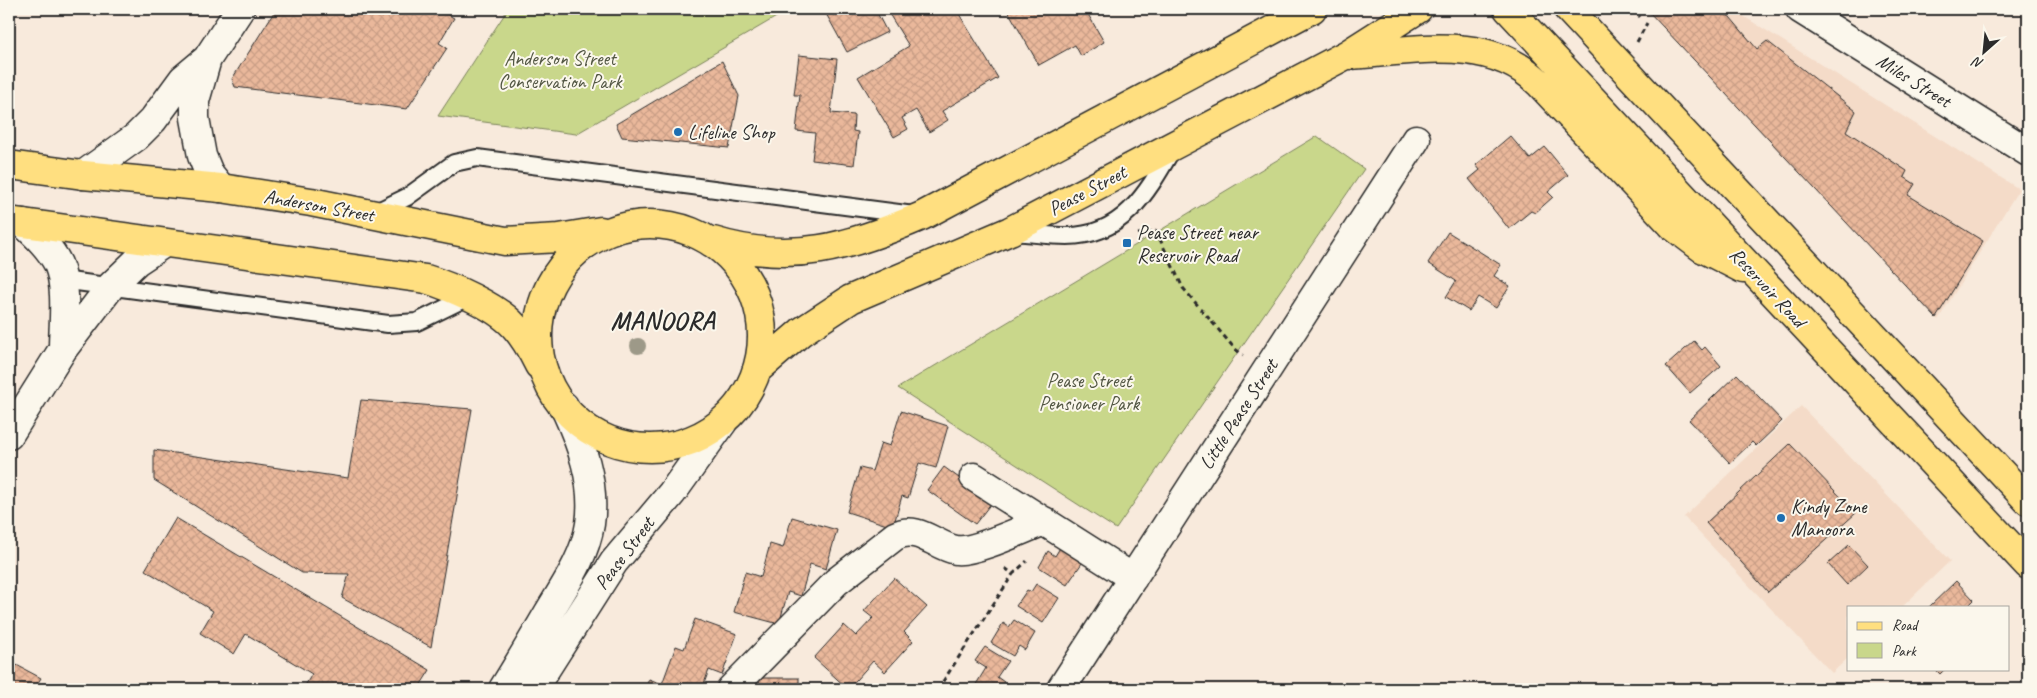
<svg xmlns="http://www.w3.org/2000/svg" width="2037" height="698" font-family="Caveat,sans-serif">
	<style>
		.built { fill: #f4dbc8 }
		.green { fill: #c9d78b; stroke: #7a815b }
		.building { fill: url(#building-cross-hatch); stroke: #2b2b2b }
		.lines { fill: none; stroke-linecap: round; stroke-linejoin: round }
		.service-casing { stroke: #2b2b2b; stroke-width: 20 }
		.minor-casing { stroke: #2b2b2b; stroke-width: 31 }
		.tertiary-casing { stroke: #2b2b2b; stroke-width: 31 }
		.primary-casing { stroke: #2b2b2b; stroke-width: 31 }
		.path { stroke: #2b2b2b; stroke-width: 3; stroke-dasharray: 5 4; stroke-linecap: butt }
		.service { stroke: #fbf7ec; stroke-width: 16 }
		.minor { stroke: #fbf7ec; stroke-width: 28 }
		.tertiary { stroke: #fbf7ec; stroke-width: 28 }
		.primary { stroke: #ffdf80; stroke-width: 28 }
		.tree { fill: #9d9988 }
		.poi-dot { fill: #1f6fb2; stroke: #fbf7ec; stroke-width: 2 }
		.labels { text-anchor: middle; stroke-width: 4; stroke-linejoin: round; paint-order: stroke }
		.park-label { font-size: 20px; fill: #525643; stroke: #fbf7ec }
		.street-label { font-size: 20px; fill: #2b2b2b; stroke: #fbf7ec }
		.poi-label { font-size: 20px; fill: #2b2b2b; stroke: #fbf7ec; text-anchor: start }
		.district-label { font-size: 25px; font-weight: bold; letter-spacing: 1px; fill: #2b2b2b; stroke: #fbf7ec }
	</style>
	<defs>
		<pattern id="building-cross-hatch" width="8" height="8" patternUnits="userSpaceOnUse" patternTransform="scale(1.25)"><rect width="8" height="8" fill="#eab89b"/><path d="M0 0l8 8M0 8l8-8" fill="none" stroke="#c99e86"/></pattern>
	</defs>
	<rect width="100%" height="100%" fill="#f8eadc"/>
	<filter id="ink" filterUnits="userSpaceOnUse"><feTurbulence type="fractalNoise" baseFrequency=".02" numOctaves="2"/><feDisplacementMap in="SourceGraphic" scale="10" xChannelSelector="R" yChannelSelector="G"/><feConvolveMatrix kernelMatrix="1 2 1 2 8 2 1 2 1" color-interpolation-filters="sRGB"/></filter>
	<g filter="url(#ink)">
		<!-- built -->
		<path class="built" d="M1646,9h86l287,180 -81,131z
			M1801,406l149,155 -48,46h-54v51l-16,15 -148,-156z"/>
		<!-- green -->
		<path class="green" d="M508,9h282l-214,125 -138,-18z
			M1317,136l47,33 -248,360 -218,-141z"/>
		<!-- building -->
		<path class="building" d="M276,9h162l16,9 -15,25 8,5 -40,61 -172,-22 -3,-8z
			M827,9h48l12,23 -40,20 -23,-42z
			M886,9h70l42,69 -56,33 6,9 -19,12 -13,-22 -14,8 6,11 -14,8 -36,-60 51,-31z
			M1007,9h78l19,33 -23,14 -6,-11 -36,20z
			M1653,9h63l14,8 27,32 10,-8 89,70 -10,20 61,40 -3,6 11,7 -7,11 75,46 -47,77 -287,-306z
			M799,55l38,4 -6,54 23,2 -1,16 5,1 -4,33 -42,-5 3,-27 -19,-2 4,-36h-6z
			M722,61l17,35 -10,52 -107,-11 -6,-13z
			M1510,136l20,23 15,-12 23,28 -20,17 5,5 -18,16 -4,-2 -22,18 -40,-50 11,-9 -4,-5z
			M1448,232l53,33 -7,11 16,10 -14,22 -18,-11 -9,14 -23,-14 10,-16 -28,-18z
			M2028,318v16l-6,-4z
			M1694,341l8,9 3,-3 16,19 -31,27 -24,-27z
			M1737,374l45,47 -26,25 -4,-4 -22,21 -41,-43z
			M361,400l111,9 -41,238 -89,-49 7,-24 -47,-1 -148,-93v-30l194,28z
			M901,411l47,15 -12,42 -17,-5 -11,35 -6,-2 -9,31 -46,-15 13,-44 12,3 9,-28 9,3z
			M1790,444l66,69 -88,79 -62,-69z
			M944,467l48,35 -17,22 -48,-34z
			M792,517l45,13 -11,39 -16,-5 -9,32 -13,-4 -9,32 -45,-12 11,-40 16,5 9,-33 13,4z
			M176,518l254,152 -12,19h-115l9,-15 -66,-40 -12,20 -34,-21 13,-22 -68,-41z
			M1849,545l19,20 -21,20 -19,-21z
			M1061,546l23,14 -17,25 -28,-18 9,-16 7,5z
			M894,578l33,29 -23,25 9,9 -28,31 -12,-11 -25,28 -34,-31 30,-33 12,11 17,-18 -9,-7z
			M1956,581l18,19 -7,7h-38z
			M1036,584l23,14 -16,25 -27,-17 11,-16 4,2z
			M695,619l42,15 -15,41 -13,-5 -7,19h-57l4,-10 13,5 14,-38 8,3z
			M1014,620l21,13 -10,17 -6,-4 -6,10 -22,-13 12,-20 6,4z
			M985,647l23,14 -11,16 7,5 -5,7h-19l-5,-3 11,-18 -11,-7z
			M9,661l32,17 -7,11h-25z
			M1935,669h10l-5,5z
			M757,678h42v11h-42z"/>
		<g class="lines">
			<defs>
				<path id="service" d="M374,213l33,-16 47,-34 23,-5 437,57
					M1013,232c18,1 36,4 54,4 57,0 81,-45 106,-88
					M62,280l326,44 29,-2 51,-25"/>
				<path id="minor" d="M1800,9l228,143
					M207,59l-12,42v17l7,38 7,17 12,15
					M83,175l53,-38 17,-17 30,-41 24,-20 33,-50
					M23,223c13,12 27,25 35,41 10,23 5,61 5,85
					M9,435l54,-86 48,-63 26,-25 27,-18
					M974,477l159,101
					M731,689l105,-107 59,-46c23,-12 40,10 61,14 17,3 70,-22 88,-29
					M1061,689l355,-550"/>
				<path id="tertiary" d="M503,689c15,-24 29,-48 43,-72 17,-29 39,-59 44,-93 6,-42 -9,-81 -26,-118
					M533,689l81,-127 58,-69 51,-71"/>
				<path id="primary" d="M1508,9l520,556
					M1568,9l460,492
					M1350,55c63,-4 139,-22 189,28l134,143 29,22 41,21
					M9,165l74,10 138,13 90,14 194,39 54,-3 42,-7
					M9,221l417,58c26,8 70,27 88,47 11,12 18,25 25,39
					M538 336a112 112 0 1 1 224 0a112 112 0 1 1-224 0Z
					M713,241c78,24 137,6 209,-25l390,-207
					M758,369l43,-37 50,-33 159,-68 336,-176 72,-46"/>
			</defs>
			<!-- service casing -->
			<use href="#service" class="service-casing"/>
			<!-- minor casing -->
			<use href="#minor" class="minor-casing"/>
			<!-- tertiary casing -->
			<use href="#tertiary" class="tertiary-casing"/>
			<!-- primary casing -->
			<use href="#primary" class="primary-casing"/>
			<!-- path -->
			<path class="path" d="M1633,9l7,8
				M1637,42l10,-19
				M1138,234l18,-3 27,57 52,61 8,6
				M1005,568l8,6 14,-13
				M938,689l75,-115"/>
			<!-- service -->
			<use href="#service" class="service"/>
			<!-- minor -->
			<use href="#minor" class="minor"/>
			<!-- tertiary -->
			<use href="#tertiary" class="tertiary"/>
			<!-- primary -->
			<use href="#primary" class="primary"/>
		</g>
		<!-- trees -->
		<circle class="tree" cx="638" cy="346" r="8"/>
	</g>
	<!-- markers -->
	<g class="poi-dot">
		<circle cx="678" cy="132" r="5"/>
		<rect x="1122" y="238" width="10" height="10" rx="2.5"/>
		<circle cx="1781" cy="518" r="5"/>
	</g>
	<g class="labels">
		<!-- park labels -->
		<g class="park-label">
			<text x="560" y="65">Anderson Street<tspan x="560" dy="23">Conservation Park</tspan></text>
			<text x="1089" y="387">Pease Street<tspan x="1089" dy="23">Pensioner Park</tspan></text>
		</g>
		<!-- street labels -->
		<g class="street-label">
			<text transform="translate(1914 80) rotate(32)" y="7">Miles Street</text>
			<text transform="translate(1087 190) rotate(-28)" y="7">Pease Street</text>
			<text transform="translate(319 205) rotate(10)" y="7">Anderson Street</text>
			<text transform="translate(1768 287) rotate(47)" y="7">Reservoir Road</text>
			<text transform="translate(1238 414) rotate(-57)" y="7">Little Pease Street</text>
			<text transform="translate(624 553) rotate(-53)" y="7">Pease Street</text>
		</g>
		<!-- poi labels -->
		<g class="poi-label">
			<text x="688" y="139">Lifeline Shop</text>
			<text x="1137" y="239">Pease Street near<tspan x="1137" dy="23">Reservoir Road</tspan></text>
			<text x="1791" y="513">Kindy Zone<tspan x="1791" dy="23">Manoora</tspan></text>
		</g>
		<!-- district labels -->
		<g class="district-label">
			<text x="663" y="329">MANOORA</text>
		</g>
	</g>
	<!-- margin -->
	<rect width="2037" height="698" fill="none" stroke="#fbf7ec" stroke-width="30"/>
	<rect x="15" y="15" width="2007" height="668" fill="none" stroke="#2b2b2b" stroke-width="2" filter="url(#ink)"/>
	<!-- legend -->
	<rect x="1847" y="606" width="162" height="65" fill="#fbf7ec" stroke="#a8a59f"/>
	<rect x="1857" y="622" width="25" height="8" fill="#ffdf80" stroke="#a8a59f"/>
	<text x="1892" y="630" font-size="15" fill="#2b2b2b">Road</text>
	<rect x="1857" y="643" width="25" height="15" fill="#c9d78b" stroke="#a8a59f"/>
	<text x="1892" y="656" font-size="15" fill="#2b2b2b">Park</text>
	<!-- north arrow -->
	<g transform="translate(1984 52) rotate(207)" stroke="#fbf7ec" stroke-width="4" paint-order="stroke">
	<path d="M0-4L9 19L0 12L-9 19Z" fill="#2b2b2b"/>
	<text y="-8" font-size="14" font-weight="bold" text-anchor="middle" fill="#2b2b2b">N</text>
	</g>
</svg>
